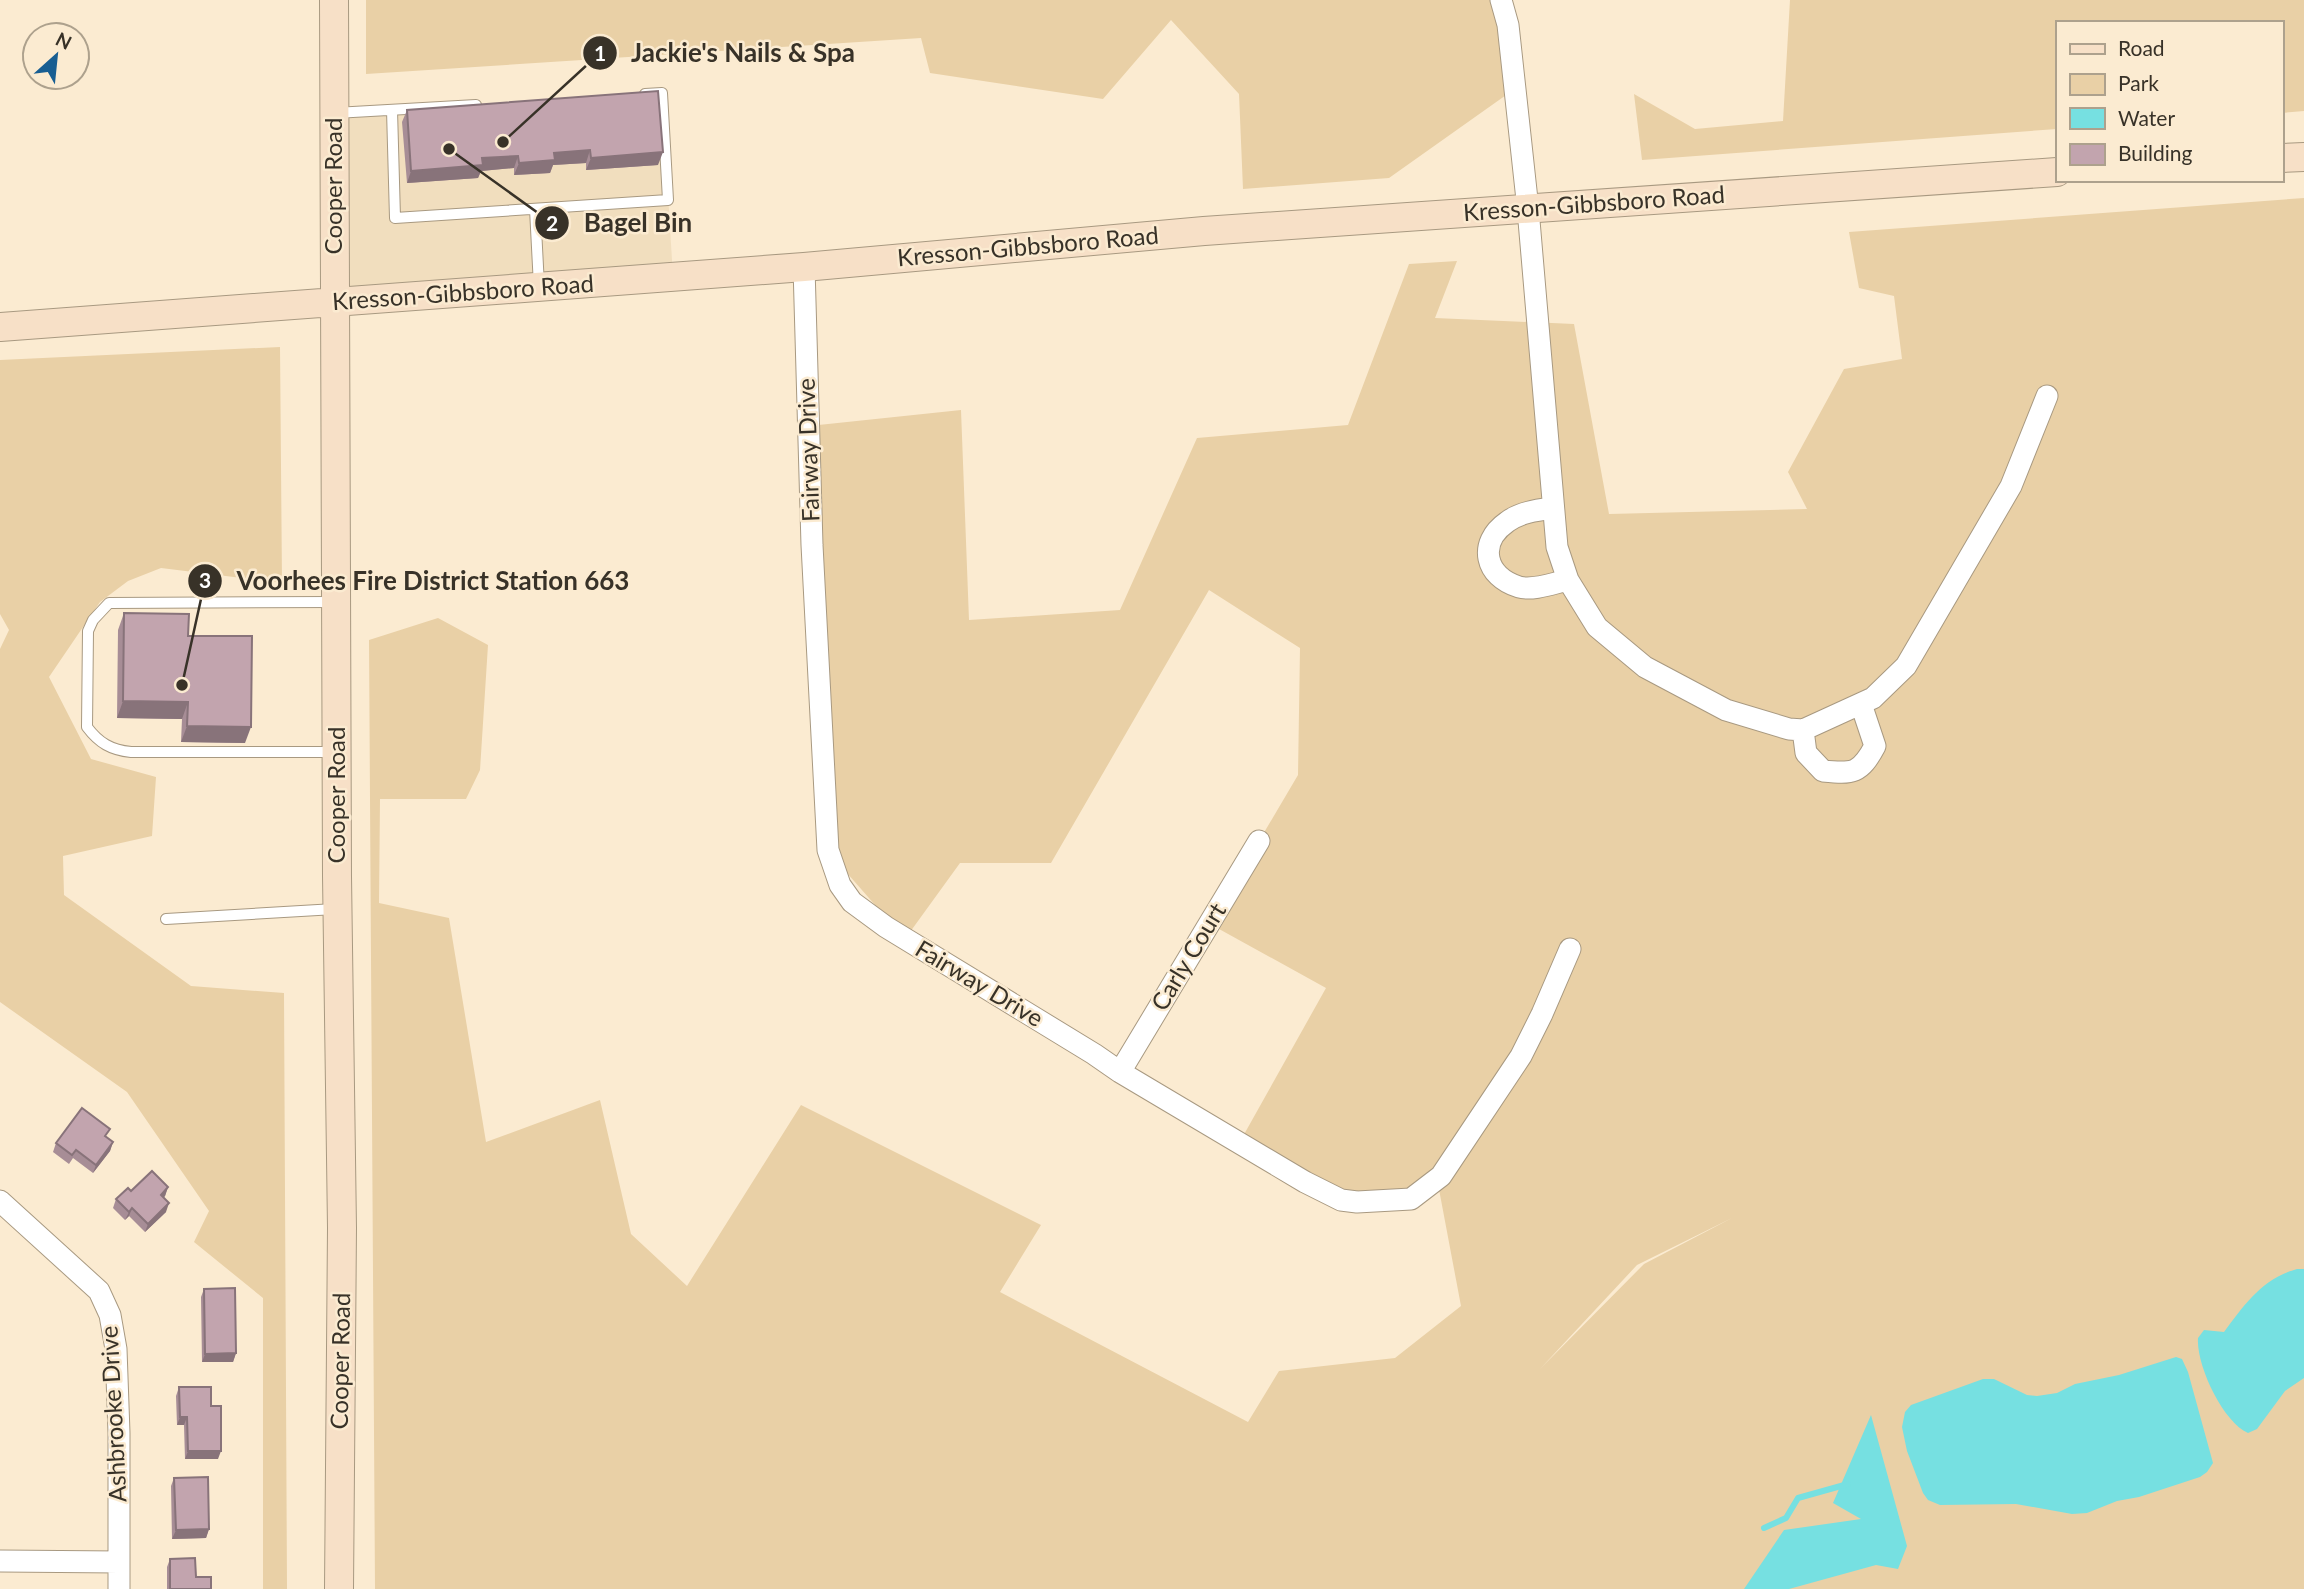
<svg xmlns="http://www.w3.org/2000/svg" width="2304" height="1589" font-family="Lato,sans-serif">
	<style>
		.built { fill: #f1debe }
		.green { fill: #e9d0a6; fill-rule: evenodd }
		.water { fill: #76e0e1 }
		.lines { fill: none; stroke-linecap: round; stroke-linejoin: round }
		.stream { stroke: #76e0e1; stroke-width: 6 }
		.lane-casing { stroke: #a89981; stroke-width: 12 }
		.street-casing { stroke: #a89981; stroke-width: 23 }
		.secondary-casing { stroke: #a89981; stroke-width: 30 }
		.lane { stroke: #fff; stroke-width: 10 }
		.street { stroke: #fff; stroke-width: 21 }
		.secondary { stroke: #f7e0c7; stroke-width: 28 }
		.wall { fill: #a78d96 }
		.shaded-wall { fill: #88737a }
		.building { fill: #c2a4ae; stroke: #88737a; stroke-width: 2 }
		.labels { text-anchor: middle; stroke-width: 5; stroke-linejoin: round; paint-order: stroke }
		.street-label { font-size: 24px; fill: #383228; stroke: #fbebd1 }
		.leader { fill: none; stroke: #383228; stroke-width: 2.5 }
		.callout-dot { fill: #383228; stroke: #fbebd1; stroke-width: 2.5 }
		.mark-label { font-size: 21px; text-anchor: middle; font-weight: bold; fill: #fff }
		.callout-label { font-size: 26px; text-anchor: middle; font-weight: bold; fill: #383228; stroke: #fbebd1; stroke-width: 5; stroke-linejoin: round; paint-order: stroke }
	</style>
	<rect width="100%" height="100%" fill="#fbebd1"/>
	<!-- built -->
	<path class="built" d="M662,93l11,184 -339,26v-189z"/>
	<!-- green -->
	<path class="green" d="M366,0h1126l24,88 -127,90 -146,11 -4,-95 -68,-74 -68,79 -173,-26 -9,-35 -555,36z
		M1790,0h514v111l-23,2v-90h-224v106l-415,31 -8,-66 61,35 88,-8z
		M2304,198v1391h-1929l-6,-949 69,-22 50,27 -8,125 -14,29h-86l-1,104 70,15 37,224 114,-42 31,134 56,52 114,-181 240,120 -41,67 248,130 31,-51 116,-13 66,-52 -23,-122 -76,16 -120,-62 84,-150 -116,-64 88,-149 2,-127 -91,-58 -158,273h-91l-55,76 -80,-91 -16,-422 152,-16 8,210 151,-10 77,-172 151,-13 61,-161 48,-3 -22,57 139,6 35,190 198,-5 -19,-37 56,-103 58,-10 -8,-63 -35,-8 -10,-56zM1732,1218l-88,46 -104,105 97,-104z
		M280,347l2,236 -121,-15 -33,13 -28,21 -51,75 42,82 65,18 -4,59 -89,20 1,39 127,91 93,7 3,596h-24v-291l-69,-56 15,-31 -82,-119 -127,-90v-353l9,-19 -9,-16v-254z"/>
	<!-- water -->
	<path class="water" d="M2297,1269h7v109l-19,13 -28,38 -9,4c-25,-11 -52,-68 -50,-95l6,-8 20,2c21,-28 38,-53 73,-63z
		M2176,1357l6,2 6,13 25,91 -6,9 -7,5 -61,20 -22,4 -30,12 -15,1 -56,-10 -76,1 -12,-5 -5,-7 -16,-42 -5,-24 3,-15 6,-7 72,-26h11l33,16 10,1 20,-3 18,-9 44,-9z
		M1871,1415l36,131 -9,23 -22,-4 -87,24h-45l40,-59 77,-11 -28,-16z"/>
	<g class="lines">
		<!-- stream -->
		<path class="stream" d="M1764,1528l22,-10 12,-20 50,-14"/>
		<defs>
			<path id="lane" d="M392,110l3,108 273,-18 -6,-107 -17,1
				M335,113l141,-8
				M535,209l4,77
				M336,602l-227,1 -16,17 -5,11 -1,96c12,16 24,23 44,25h205
				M166,919l169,-10"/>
			<path id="street" d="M1501,0l7,25 20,184 29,338 11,33 29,47 48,40 81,43 63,19 14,1 70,-32 33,-32 105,-180 36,-90
				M804,267l8,278 16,305 12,35 12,17 34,25 208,127 26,18 185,110 36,18 16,2 54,-3 30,-23 80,-120 21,-42 28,-65
				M1553,508c-15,2 -33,4 -46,14 -30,21 -22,55 12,65 14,4 35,-4 49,-7
				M1803,730l3,23 17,18c30,3 37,3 52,-25l-14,-42
				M1120,1072l139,-231
				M0,1201l99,90 11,24 6,34 3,84v156
				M0,1561l119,1"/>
			<path id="secondary" d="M334,0l3,876 5,352 -3,361
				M2281,158l23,-1
				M0,327l804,-60 400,-36 853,-59"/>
		</defs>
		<!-- lane casing -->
		<use href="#lane" class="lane-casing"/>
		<!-- street casing -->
		<use href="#street" class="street-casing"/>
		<!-- secondary casing -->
		<use href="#secondary" class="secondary-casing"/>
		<!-- lane -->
		<use href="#lane" class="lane"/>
		<!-- street -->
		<use href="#street" class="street"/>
		<!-- secondary -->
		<use href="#secondary" class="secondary"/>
	</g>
	<!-- wall -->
	<path class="wall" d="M407,110l251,55 -72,5v-7l-33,2 -3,8 -36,2v-7l-33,3 -3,7 -71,5 -5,-61z
		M124,613l64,23 57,107 -64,-1 1,-23 -65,-1 1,-88z
		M107,1138l6,4 -3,9 -17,22 -20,-15 -4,6 -16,-12 3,-9z
		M168,1187l-3,9 -2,2 3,14 -21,20 -16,-16 -4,4 -12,-12 3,-9 15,-8z
		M204,1289l32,64 -3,9h-31l-1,-65z
		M179,1387l32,19 7,53h-33l-1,-34h-7l-1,-29z
		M174,1478l35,51 -3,9 -34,1 -1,-53z
		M170,1559l26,18 15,12h-44v-22z"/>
	<!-- shaded-wall -->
	<path class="shaded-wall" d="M590,150l-4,13 -33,2 -3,8 -36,2 5,-12 35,-10z
		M663,152l-5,13 -72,5 5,-12z
		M518,156l-4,12 -33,3 -3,7 -71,5 4,-12 71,-13z
		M123,701l65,1 -6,17 -65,-1z
		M187,726l64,1 -6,16 -64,-1z
		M113,1142l-3,9 -17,22 3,-8z
		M168,1187l-3,9 -7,7 3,-8z
		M169,1203l-3,9 -21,20 3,-8z
		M132,1208l-3,8 -4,4 4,-8z
		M236,1353l-3,9h-31l3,-8z
		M180,1417h7l-3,8h-7z
		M188,1451h33l-3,8h-33z
		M209,1529l-3,9 -34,1 4,-9z"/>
	<!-- building -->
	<path class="building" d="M658,91l5,61 -72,6 -1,-8 -36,3 1,7 -36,3 -1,-7 -17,1 -19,1 1,7 -72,6 -4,-61z
		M124,613l65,1 -1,22h64l-1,91 -64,-1 1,-24 -65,-1z
		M82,1108l28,21 -5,7 8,6 -17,23 -20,-15 -4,5 -16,-12z
		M152,1171l16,16 -7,8 8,8 -21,21 -16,-16 -3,4 -13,-13 12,-11 3,3z
		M235,1288l1,65 -31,1 -1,-65z
		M179,1387h32v19h10v45h-33l-1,-34h-7z
		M208,1477l1,52 -33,1 -2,-52z
		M195,1558l1,19h15v12h-41v-30z"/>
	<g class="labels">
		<!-- street labels -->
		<g class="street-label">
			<text transform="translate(334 186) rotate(-90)" y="8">Cooper Road</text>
			<text transform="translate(1594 204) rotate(-4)" y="8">Kresson-Gibbsboro Road</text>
			<text transform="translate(1028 247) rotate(-5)" y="8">Kresson-Gibbsboro Road</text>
			<text transform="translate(463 293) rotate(-4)" y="8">Kresson-Gibbsboro Road</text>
			<text transform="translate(809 450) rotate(-92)" y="8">Fairway Drive</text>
			<text transform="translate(337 795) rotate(-90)" y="8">Cooper Road</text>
			<text transform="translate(1189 957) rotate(-59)" y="8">Carly Court</text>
			<text transform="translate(979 984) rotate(31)" y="8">Fairway Drive</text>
			<text transform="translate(341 1361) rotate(-89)" y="8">Cooper Road</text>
			<text transform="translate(114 1414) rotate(-93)" y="8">Ashbrooke Drive</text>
		</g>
	</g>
	<!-- callouts -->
	<path class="leader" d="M503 142L600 53M449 149L552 223M182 685L205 581"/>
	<g class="callout-dot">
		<circle cx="503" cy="142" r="7"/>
		<circle cx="449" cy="149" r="7"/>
		<circle cx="182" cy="685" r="7"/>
		<circle cx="600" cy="53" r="18"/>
		<circle cx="552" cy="223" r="18"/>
		<circle cx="205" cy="581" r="18"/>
	</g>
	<g class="mark-label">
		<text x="600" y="61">1</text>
		<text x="552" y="231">2</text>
		<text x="205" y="588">3</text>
	</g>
	<g class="callout-label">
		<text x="743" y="62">Jackie's Nails &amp; Spa</text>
		<text x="638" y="232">Bagel Bin</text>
		<text x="433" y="590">Voorhees Fire District Station 663</text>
	</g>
	<!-- legend -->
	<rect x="2056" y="21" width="228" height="161" fill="#fbebd1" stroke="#ada18d" stroke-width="2"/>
	<rect x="2070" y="44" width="35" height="10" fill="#f7e0c7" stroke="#ada18d" stroke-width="2"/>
	<text x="2118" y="56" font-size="21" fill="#383228">Road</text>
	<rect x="2070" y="74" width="35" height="21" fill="#e9d0a6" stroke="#ada18d" stroke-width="2"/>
	<text x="2118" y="91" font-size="21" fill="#383228">Park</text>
	<rect x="2070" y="108" width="35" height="21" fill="#76e0e1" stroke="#ada18d" stroke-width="2"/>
	<text x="2118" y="126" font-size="21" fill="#383228">Water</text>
	<rect x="2070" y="144" width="35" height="21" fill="#c2a4ae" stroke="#ada18d" stroke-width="2"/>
	<text x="2118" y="161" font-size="21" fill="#383228">Building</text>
	<!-- north arrow -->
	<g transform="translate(56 56) rotate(27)"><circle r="33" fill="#fbebd1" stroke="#ada18d" stroke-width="2"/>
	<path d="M0-5L12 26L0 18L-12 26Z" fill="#185e92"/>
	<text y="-10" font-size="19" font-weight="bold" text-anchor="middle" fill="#383228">N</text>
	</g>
</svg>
